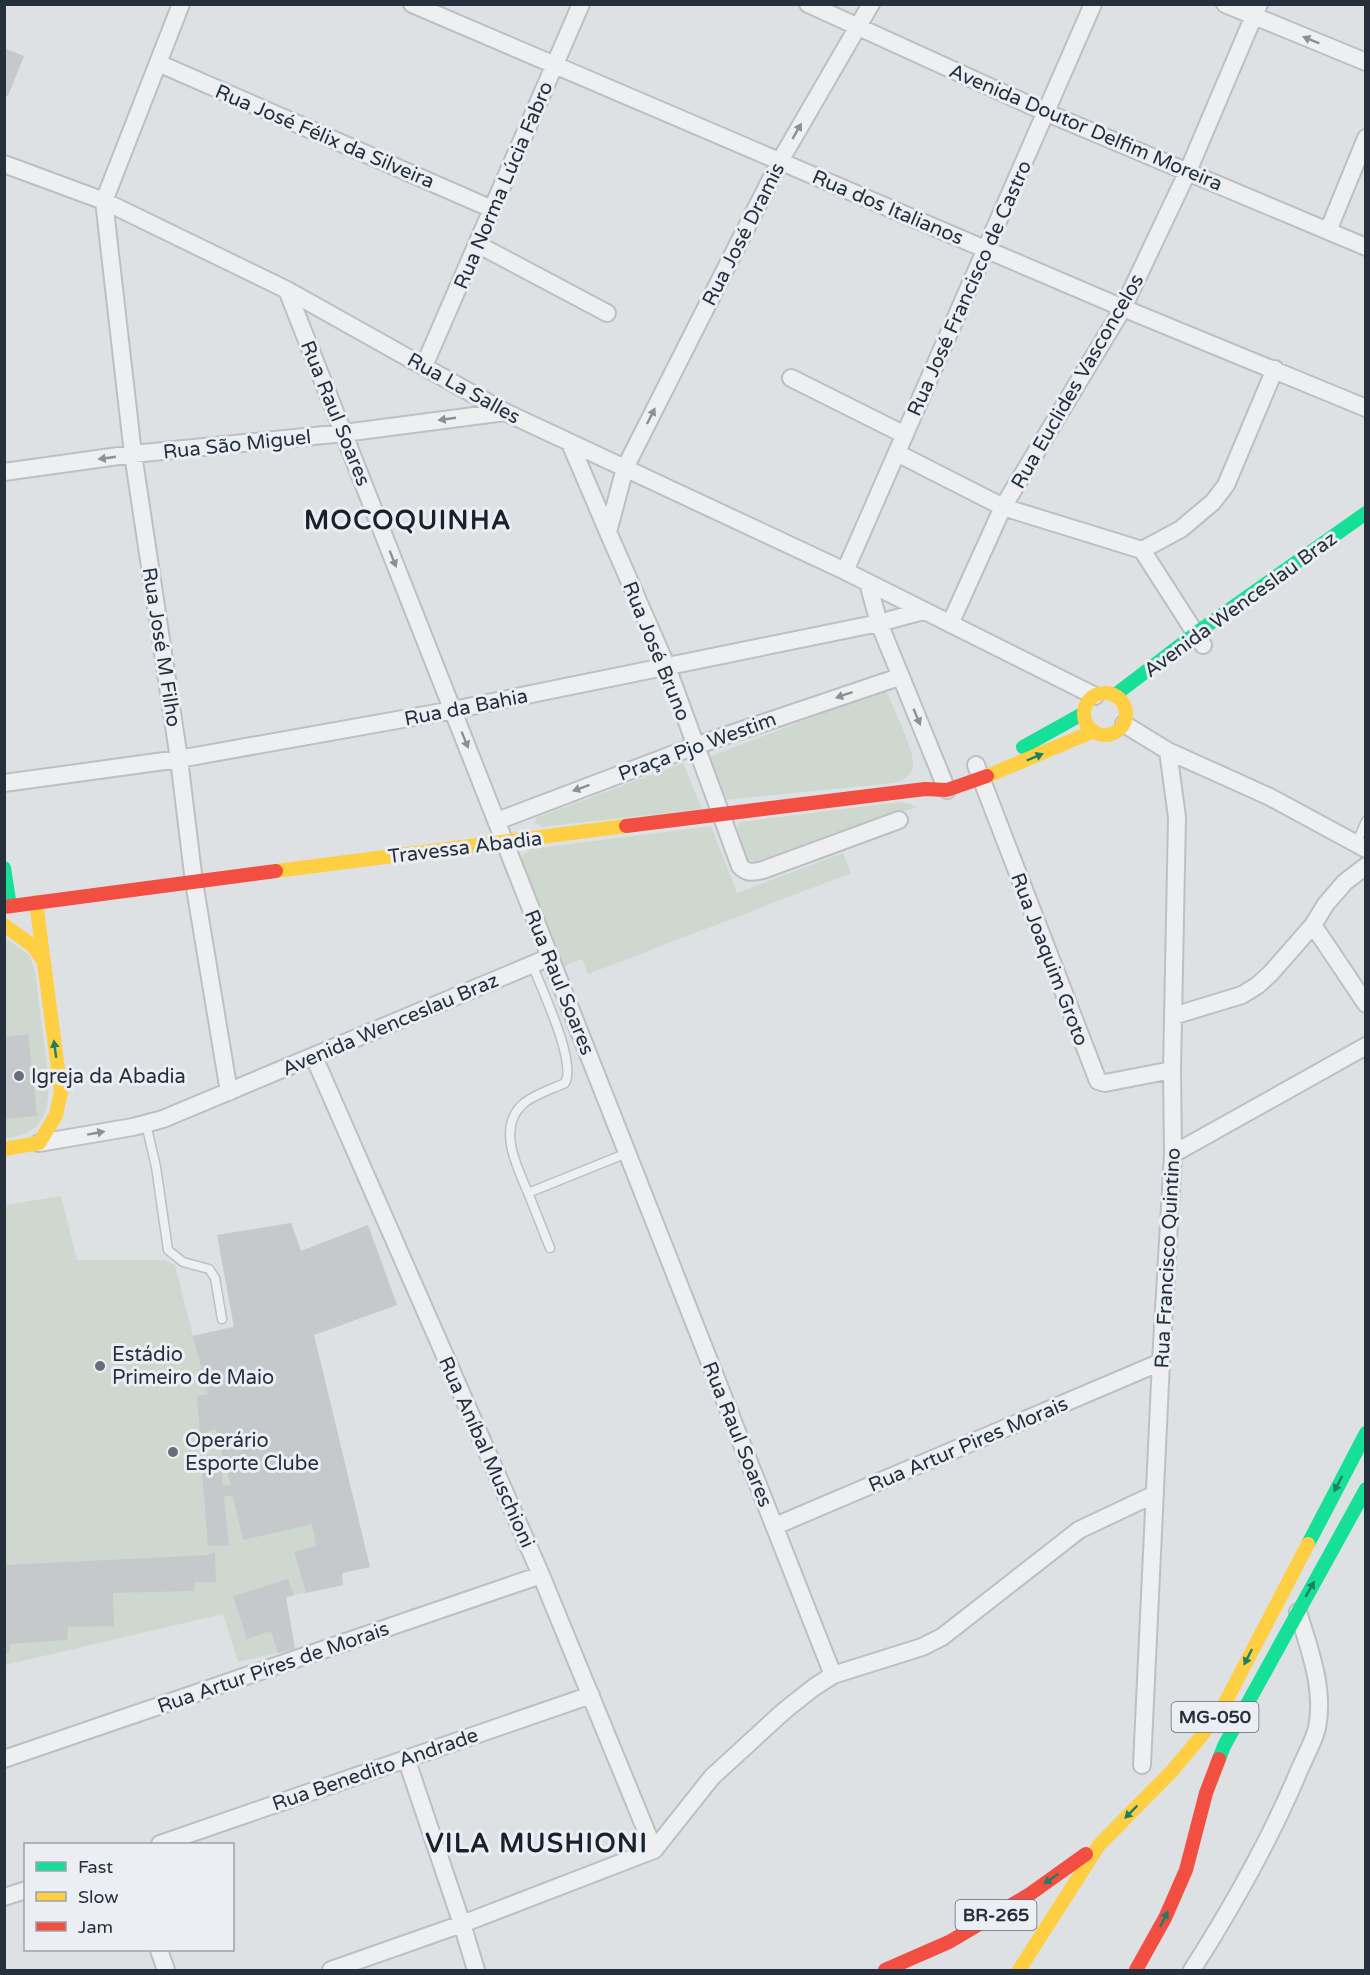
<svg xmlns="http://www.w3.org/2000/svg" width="1370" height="1975" font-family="'Varela Round',sans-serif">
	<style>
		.green { fill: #cfd8cf }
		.building { fill: #c6c9cc }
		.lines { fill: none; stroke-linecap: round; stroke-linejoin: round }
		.lane-casing { stroke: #bdbfc2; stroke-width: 11 }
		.street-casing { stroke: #bdbfc2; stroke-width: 20 }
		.lane { stroke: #edeff0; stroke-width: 8 }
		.street { stroke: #edeff0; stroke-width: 16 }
		.fast { stroke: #16e098; stroke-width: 14 }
		.slow { stroke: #ffcf43; stroke-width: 14 }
		.jam { stroke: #f24e42; stroke-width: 14 }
		.oneway { fill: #8a9096 }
		.oneway2 { fill: #1f7f65 }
		.poi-dot { fill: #666e77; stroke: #ebeff4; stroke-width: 2 }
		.labels { text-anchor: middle; stroke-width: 6; stroke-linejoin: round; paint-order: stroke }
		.shield { fill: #ebeff4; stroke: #616973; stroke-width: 1.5 }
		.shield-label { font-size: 18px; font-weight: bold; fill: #26303c }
		.street-label { font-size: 20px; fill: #26303c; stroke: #ebeff4 }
		.poi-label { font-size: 20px; fill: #26303c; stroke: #ebeff4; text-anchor: start }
		.district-label { font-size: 26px; font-weight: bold; letter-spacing: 1.5px; fill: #18212c; stroke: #ebeff4 }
	</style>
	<rect width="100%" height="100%" fill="#dee1e4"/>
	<!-- green -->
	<path class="green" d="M885,689c7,15 30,62 28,76 -1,11 -10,15 -19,18l-170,17 -18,-42z
		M683,763l19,46 -160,18 -7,-4 1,-5z
		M899,802l8,1 10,4 -156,55 -16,-3 -11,-28 6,-9z
		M711,826l26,67 106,-40 8,20 -263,101 -6,-15 -22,9 -39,-106 2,-7 8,-6z
		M4,937l26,19 5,16c3,24 6,47 9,70 5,39 17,93 -40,96z
		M61,1196l16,64h87l11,5 18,71 41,-10 -17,-91 74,-12 10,28 67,-26 29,80 -83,30 56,232 -28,6 1,12 -57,12 9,52 -57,13 -15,-48 -218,51v-460z"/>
	<!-- building -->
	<path class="building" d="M4,48l20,8 -16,40 -4,-1z
		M28,1034l9,82 -32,3v-82z
		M291,1223l10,28 67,-26 29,80 -83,30 56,232 -28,6 1,12 -37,8 -12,-41 22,-6 -4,-22 -69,16 -10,-44h-9l5,50h-21l-7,-87 19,-2 3,29 8,-1 -16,-56 -15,6 -3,-39 11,-2 -15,-58 41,-9 -17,-92z
		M215,1552l1,30h-21l-1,9 -81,2 1,33 -46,1 -1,13 -57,4 -1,10h-5v-89l204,-10z
		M288,1579l6,16 -8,2 9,52 -17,4 -7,-22 -24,8 -14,-43z"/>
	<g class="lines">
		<defs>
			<path id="lane" d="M1356,844l10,-23
				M532,964c9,24 45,98 33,119 -13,6 -32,12 -42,21 -27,24 -5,65 6,91 7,18 14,35 21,53
				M146,1124l10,43 12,83 15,12 26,7 6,9 7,41
				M528,1193l99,-40"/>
			<path id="street" d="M181,4l-77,197 29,253 46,305 15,123 35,210
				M412,4l711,304 243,100
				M808,4l237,108 321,135
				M871,4l-91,157 -155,307 -17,64 59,135 73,199c7,8 14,6 23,4l136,-50
				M1225,4l141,58
				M158,63l334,146
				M4,164l100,37 183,89 218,122 340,159 250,125
				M1328,231l38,-93
				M477,244l130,69
				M287,290l546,1385
				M424,366l157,-362
				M791,378l114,57
				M570,443l38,89
				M897,453l106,54 139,43 61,95
				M4,472l129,-18 211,-21 161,-21
				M1142,550l39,-21 32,-27 13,-17 49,-116
				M845,571l248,-567
				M868,583l11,40 68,167
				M950,624l53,-117 120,-199 65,-137 71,-167
				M1124,724l44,27 102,46 96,52
				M976,765l122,316 7,2 67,-13
				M4,783l175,-24 274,-49 426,-87 44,-12
				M497,821l198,-75 204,-69
				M1313,925l53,79
				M1173,1016l69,-21 16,-10 13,-12 42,-48 13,-21 19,-22 21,-16
				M314,1057l227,518 113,275
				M39,1143l94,-16 30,-8 387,-162
				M1173,1154l193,-108
				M775,1526l386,-164
				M406,1758l56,166 14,46
				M4,1759l537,-184
				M1142,1765l19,-403 12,-208 -1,-84 5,-253 -9,-66
				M160,1844l431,-149
				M4,1897l22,-7
				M159,1950l7,20
				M331,1970l131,-46 192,-74 58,-73 72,-66 29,-23 20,-13 89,-28 20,-10 137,-107 76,-36
				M1192,1970c39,-61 75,-125 104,-192 6,-16 17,-34 21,-50 8,-39 -8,-80 -19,-116"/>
		</defs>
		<!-- lane casing -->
		<use href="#lane" class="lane-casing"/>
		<!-- street casing -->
		<use href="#street" class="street-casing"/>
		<!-- lane -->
		<use href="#lane" class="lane"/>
		<!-- street -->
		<use href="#street" class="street"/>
		<!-- fast -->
		<path class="fast" d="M1115,695l80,-61 171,-121
			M1023,747l61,-34
			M4,868l6,38
			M1308,1544l58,-111
			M1219,1759l5,-13 142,-257"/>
		<!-- slow -->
		<path class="slow" d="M1084 714a21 21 0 1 1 42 0a21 21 0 1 1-42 0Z
			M987,776l107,-45
			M276,871l350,-45
			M4,925l29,21 11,16
			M4,1149l35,-6 17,-28 5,-23 -25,-190
			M1019,1970l80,-125 73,-74 31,-37 22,-31 83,-159"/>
		<!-- jam -->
		<path class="jam" d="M626,826l299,-37 22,1 40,-14
			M4,907l272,-36
			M885,1970l64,-28 81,-48 56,-40
			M1136,1970l29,-52 21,-48 20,-77 13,-34"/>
	</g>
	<!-- one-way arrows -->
	<defs><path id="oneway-solid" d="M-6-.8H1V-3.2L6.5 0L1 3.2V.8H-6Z" transform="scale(1.5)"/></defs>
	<g class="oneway">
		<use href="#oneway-solid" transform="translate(1311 40) rotate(-158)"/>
		<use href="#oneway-solid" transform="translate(797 131) rotate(-60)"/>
		<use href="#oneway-solid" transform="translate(651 416) rotate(-63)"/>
		<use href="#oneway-solid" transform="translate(447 419) rotate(172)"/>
		<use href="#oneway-solid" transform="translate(107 458) rotate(172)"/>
		<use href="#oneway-solid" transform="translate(393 559) rotate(68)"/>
		<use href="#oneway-solid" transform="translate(844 695) rotate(161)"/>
		<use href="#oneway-solid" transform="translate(917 717) rotate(67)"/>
		<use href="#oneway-solid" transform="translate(465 740) rotate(68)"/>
		<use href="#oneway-solid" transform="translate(581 788) rotate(160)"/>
		<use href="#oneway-solid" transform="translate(96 1133) rotate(-10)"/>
	</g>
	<g class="oneway2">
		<use href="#oneway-solid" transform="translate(1035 757) rotate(-23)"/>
		<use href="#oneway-solid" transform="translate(55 1049) rotate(-98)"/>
		<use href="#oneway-solid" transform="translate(1338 1484) rotate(118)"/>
		<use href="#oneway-solid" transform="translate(1310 1589) rotate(-60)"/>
		<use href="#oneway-solid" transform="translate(1248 1657) rotate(117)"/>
		<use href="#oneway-solid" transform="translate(1131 1812) rotate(135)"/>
		<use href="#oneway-solid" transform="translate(1051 1879) rotate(145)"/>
		<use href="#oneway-solid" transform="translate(1164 1919) rotate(-64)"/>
	</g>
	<!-- markers -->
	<g class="poi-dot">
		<circle cx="19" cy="1076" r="6"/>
		<circle cx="100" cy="1366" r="6"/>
		<circle cx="173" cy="1452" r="6"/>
	</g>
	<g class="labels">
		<!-- shield labels -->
		<g class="shield">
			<rect x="1171.5" y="1702" width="87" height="30" rx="4.5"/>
			<rect x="955.5" y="1900" width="81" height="30" rx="4.5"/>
		</g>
		<g class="shield-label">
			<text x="1215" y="1723">MG-050</text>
			<text x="996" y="1921">BR-265</text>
		</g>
		<!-- street labels -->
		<g class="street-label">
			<text transform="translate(1086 127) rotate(23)" y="7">Avenida Doutor Delfim Moreira</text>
			<text transform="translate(325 136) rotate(23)" y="7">Rua José Félix da Silveira</text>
			<text transform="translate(503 185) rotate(-67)" y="7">Rua Norma Lúcia Fabro</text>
			<text transform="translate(888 207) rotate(23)" y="7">Rua dos Italianos</text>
			<text transform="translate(743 234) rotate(-63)" y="7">Rua José Dramis</text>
			<text transform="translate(969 288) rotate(-66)" y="7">Rua José Francisco de Castro</text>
			<text transform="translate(1077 381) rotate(-60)" y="7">Rua Euclides Vasconcelos</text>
			<text transform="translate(464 388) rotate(29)" y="7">Rua La Salles</text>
			<text transform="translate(336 413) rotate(68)" y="7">Rua Raul Soares</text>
			<text transform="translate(237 444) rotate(-6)" y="7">Rua São Miguel</text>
			<text transform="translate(1240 604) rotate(-36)" y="7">Avenida Wenceslau Braz</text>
			<text transform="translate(162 647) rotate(81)" y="7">Rua José M Filho</text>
			<text transform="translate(657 651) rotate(68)" y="7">Rua José Bruno</text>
			<text transform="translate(466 707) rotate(-11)" y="7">Rua da Bahia</text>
			<text transform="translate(697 746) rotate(-20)" y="7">Praça Pjo Westim</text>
			<text transform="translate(465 847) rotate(-7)" y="7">Travessa Abadia</text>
			<text transform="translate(1050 959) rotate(69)" y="7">Rua Joaquim Groto</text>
			<text transform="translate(560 982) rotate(68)" y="7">Rua Raul Soares</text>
			<text transform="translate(390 1024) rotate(-23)" y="7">Avenida Wenceslau Braz</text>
			<text transform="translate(1167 1258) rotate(-87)" y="7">Rua Francisco Quintino</text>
			<text transform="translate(738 1434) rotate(68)" y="7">Rua Raul Soares</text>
			<text transform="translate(968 1444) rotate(-23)" y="7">Rua Artur Pires Morais</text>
			<text transform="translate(487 1452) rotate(66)" y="7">Rua Aníbal Muschioni</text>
			<text transform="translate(273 1667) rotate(-19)" y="7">Rua Artur Píres de Morais</text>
			<text transform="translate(375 1769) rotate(-19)" y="7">Rua Benedito Andrade</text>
		</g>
		<!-- poi labels -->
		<g class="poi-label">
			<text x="31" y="1083">Igreja da Abadia</text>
			<text x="112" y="1361">Estádio<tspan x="112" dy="23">Primeiro de Maio</tspan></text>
			<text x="185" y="1447">Operário<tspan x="185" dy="23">Esporte Clube</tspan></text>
		</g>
		<!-- district labels -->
		<g class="district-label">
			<text x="408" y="529">MOCOQUINHA</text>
			<text x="537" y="1852">VILA MUSHIONI</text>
		</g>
	</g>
	<!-- border -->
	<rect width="1370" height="1975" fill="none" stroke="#26303c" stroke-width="12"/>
	<!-- legend -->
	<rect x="24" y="1843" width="210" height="108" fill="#ebeff4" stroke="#9ca3aa" stroke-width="1.5"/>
	<rect x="36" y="1862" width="30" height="9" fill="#16e098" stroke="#9ca3aa" stroke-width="1.5"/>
	<text x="78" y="1873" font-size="18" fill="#26303c">Fast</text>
	<rect x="36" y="1892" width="30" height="9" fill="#ffcf43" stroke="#9ca3aa" stroke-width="1.5"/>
	<text x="78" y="1903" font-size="18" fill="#26303c">Slow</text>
	<rect x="36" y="1922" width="30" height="9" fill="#f24e42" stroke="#9ca3aa" stroke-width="1.5"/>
	<text x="78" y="1933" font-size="18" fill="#26303c">Jam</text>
</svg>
